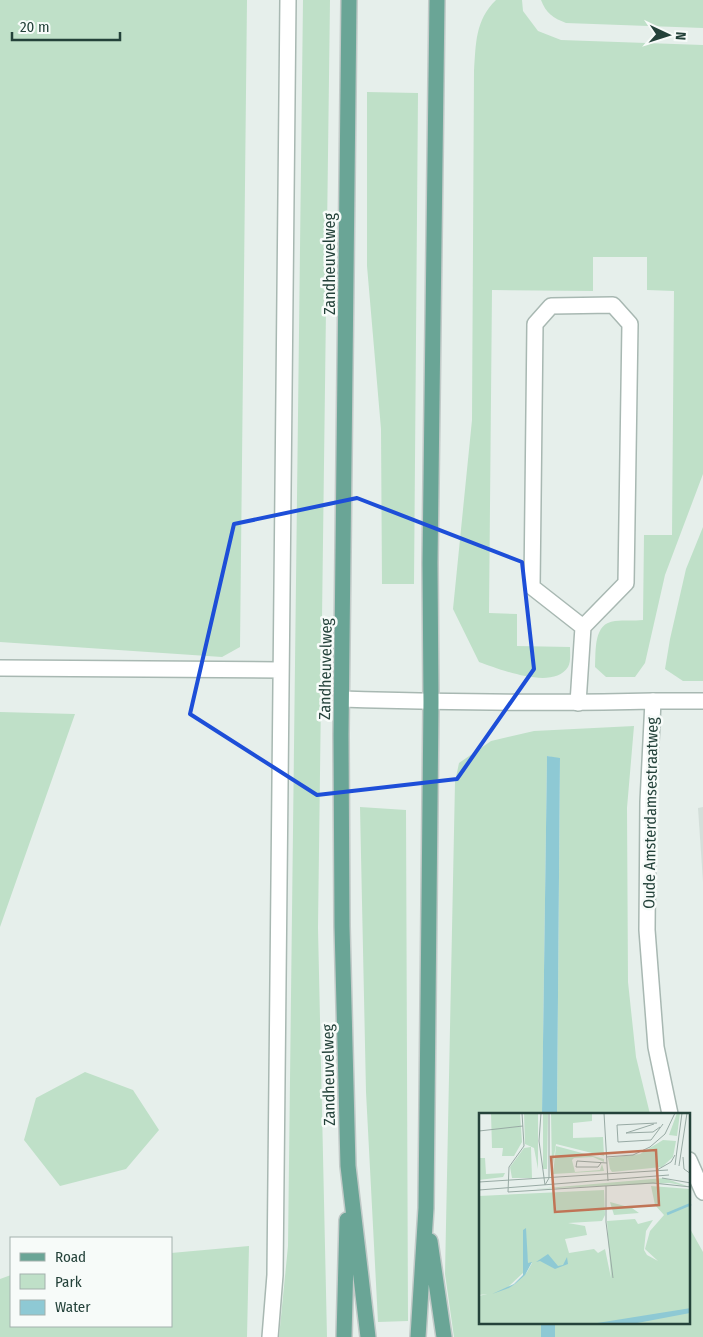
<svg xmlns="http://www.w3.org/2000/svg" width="703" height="1337" font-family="'Fira Sans Condensed',sans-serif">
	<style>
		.built { fill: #d4dfda }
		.green { fill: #bfe0c8 }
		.water { fill: #8ec9d4 }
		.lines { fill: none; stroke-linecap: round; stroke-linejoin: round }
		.lane-casing { stroke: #a8b8b2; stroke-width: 18 }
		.street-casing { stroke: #a8b8b2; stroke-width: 18 }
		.primary-casing { stroke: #c2cac8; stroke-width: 18 }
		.lane { stroke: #fff; stroke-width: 15 }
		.street { stroke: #fff; stroke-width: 15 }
		.primary { stroke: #6aa596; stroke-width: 15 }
		.marked { fill: none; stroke: #1d4ed8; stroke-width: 4; stroke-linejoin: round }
		.labels { text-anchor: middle; stroke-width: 5; stroke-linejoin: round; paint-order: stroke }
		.street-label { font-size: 16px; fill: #24423a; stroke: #f7fbf9 }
		.inset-river { fill: none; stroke: #8ec9d4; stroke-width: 2.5 }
		.inset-road { fill: none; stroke: #98aaa4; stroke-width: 1 }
		.view { fill: #c07456; fill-opacity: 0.15; stroke: #c07456; stroke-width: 2.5 }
		.inset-edge { fill: none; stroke: #24423a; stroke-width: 2.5 }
	</style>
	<rect width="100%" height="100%" fill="#e6efeb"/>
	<!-- built -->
	<path class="built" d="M703,807v75l-5,-74z"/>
	<!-- green -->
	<path class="green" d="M0,0h247l-7,647 -18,10 -222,-15z
		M303,0h27l-12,928 9,409h-48l9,-91z
		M496,0h26l1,11 15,20 23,9 142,5v429l-38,101 -20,88 -10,14h-29l-11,-10c1,-16 -2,-44 20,-46 9,-1 19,0 28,-1l1,-85h28l2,-244 -27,-1v-33h-54v34l-101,-1 -3,323 28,1v32l53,1c0,6 1,15 -2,20 -15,24 -69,2 -89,-5l-26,-53 19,-189 2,-349c2,-27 1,-51 22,-71z
		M541,0h162v28l-137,-5c-13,-5 -20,-10 -25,-23z
		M367,92l51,1 -4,491h-32l-1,-155 -14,-163z
		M703,527v154h-20l-18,-12 5,-30 16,-70z
		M0,712l75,2 -75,213z
		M634,726l-7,82 1,174 8,75 14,57h-93l3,-355 -13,-3 -5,358h-62v209h61v14h-87l-9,-63 10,-492 4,-19 32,-22 43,-10z
		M360,807l46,3 2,511 -30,1 -12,-230z
		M85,1072l48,18 26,40 -33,39 -66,17 -36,-46 12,-42z
		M689,1227l14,25v85h-148v-14h134z
		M249,1246l-2,91h-247v-58l11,-4v51h160v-73z"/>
	<!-- water -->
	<path class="water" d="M547,756l13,2 -3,356h-15z
		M541,1323h14v14h-14z"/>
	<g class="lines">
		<defs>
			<path id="lane" d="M653,701h50
				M578,703l5,-76 43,-44 4,-259 -17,-19 -62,1 -16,18 -3,263 51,40"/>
			<path id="street" d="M0,668l280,2
				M342,699c104,3 207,5 311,2l-5,101 -1,128 9,117 14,67
				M689,1160l14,32
				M270,1337l5,-62 13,-1275"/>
			<path id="primary" d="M349,0l-8,735 1,191 6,240 20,171
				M430,1241l14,96
				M344,1337l3,-117
				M418,1337l8,-129 5,-506 -1,-139 7,-563"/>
		</defs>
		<!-- lane casing -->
		<use href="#lane" class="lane-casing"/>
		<!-- street casing -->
		<use href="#street" class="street-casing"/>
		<!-- primary casing -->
		<use href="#primary" class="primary-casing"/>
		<!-- lane -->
		<use href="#lane" class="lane"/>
		<!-- street -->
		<use href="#street" class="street"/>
		<!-- primary -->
		<use href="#primary" class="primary"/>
	</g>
	<!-- marked area -->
	<path class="marked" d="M357,498l165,64 12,107 -77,110 -140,16 -127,-81 44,-190z"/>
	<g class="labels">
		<!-- street labels -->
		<g class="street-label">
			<text transform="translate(329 264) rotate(-90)" y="6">Zandheuvelweg</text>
			<text transform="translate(325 669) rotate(-89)" y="6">Zandheuvelweg</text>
			<text transform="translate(650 813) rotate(-89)" y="6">Oude Amsterdamsestraatweg</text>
			<text transform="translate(328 1075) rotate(-91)" y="6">Zandheuvelweg</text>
		</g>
	</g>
	<!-- overview -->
	<g transform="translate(479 1113)">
		<rect width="211" height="211" fill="#e6efeb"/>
		<path d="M12,0h29l2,29 -8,14h-12l1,-8h-11zM45,0h14v56l-4,-21 -9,-4zM64,0h5l-1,56h-4zM72,0h41v8l-19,2v15l30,-1 1,19 -48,-12 -4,26zM198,0h3l-3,23 -8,-1zM184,27l13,1 -3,16 -11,10 -50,5 -2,-3 -2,-11 32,-4zM77,33l48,13v3l-11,-5 -19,1 -2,2 3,12 25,-2 2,-6 2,7 -51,3zM52,34l1,31h-20l-2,-11 14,-19zM0,45h6l1,16 19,-1 -2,4 -24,3zM185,65l26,9 -20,-4 -135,6zM172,73l39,3v135h-211v-28l8,-2 -8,1v-99l125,-6 1,25 -3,6 -34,2 17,3 2,9 -22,4 4,14 25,-4 4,4 7,-4 6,29 -4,-57 28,-2 3,5 15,-4 -7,11 -2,19 3,5 11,6 -13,-12 5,-18 14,-16 -9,-10zM44,116l5,34h4l-5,9 -12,12 -9,5 18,-17zM131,89l22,6 7,5 -25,2z" fill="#bfe0c8" fill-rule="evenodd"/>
		<path d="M47,115l2,35 4,-1 -7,13 -10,9 -6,4 -17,6 22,-10 9,-9v-45zM69,141l10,12 5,-1 4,-8 1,7 -13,5 -15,-8 -4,1zM212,195l-1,5 -58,11h-41z" fill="#8ec9d4"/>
		<path class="inset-river" d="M188,101l24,-10"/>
		<path class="inset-road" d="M43,0l2,33 -15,21 -1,25 145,-9 38,4M62,0l-2,28 6,44M125,0l4,68M178,10l-40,2 1,17 33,-2 12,-16M175,11l-28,9 27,-1 7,-5M0,18l44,-5M127,44l27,-2 17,-8 15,-13 10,-21M204,44l1,12 7,5M122,50l-3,4h-22l1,-6 30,2M196,52l7,-52M200,53l8,-53M178,57l14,-8 4,-7M183,65l29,5M0,69l189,-12M66,72l4,-7v-65M127,73v36l7,56M0,77l190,-15"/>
		<path class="view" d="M177,37l3,55 -104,7 -4,-55z"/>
		<rect width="211" height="211" class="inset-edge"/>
	</g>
	<!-- legend -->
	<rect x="10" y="1237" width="162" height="90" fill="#f7fbf9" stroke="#a3b1ad"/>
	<rect x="20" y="1253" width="25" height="8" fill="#6aa596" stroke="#a3b1ad"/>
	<text x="55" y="1262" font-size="15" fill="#24423a">Road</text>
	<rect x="20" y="1274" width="25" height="15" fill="#bfe0c8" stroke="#a3b1ad"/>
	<text x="55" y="1287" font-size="15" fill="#24423a">Park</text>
	<rect x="20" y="1300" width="25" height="15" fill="#8ec9d4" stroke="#a3b1ad"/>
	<text x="55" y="1312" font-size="15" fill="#24423a">Water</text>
	<!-- north arrow -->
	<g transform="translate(668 35) rotate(94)" stroke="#f7fbf9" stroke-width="4" paint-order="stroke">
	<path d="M0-4L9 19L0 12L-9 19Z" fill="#24423a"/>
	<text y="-8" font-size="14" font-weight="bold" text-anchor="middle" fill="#24423a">N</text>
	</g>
	<!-- scale -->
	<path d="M12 32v8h108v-8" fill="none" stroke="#24423a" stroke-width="2.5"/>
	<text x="20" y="32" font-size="15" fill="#24423a" stroke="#f7fbf9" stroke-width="4" paint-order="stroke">20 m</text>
</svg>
